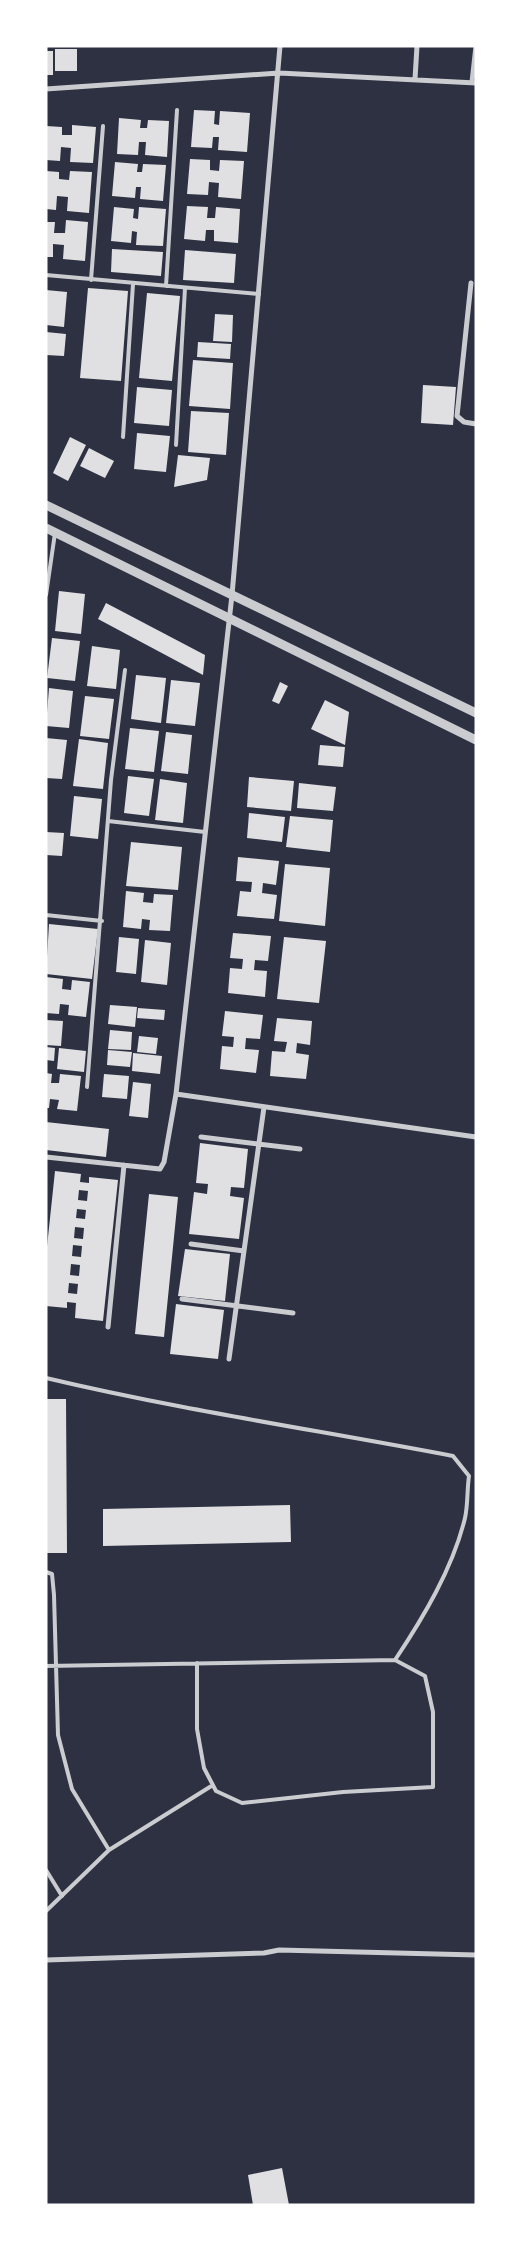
<svg xmlns="http://www.w3.org/2000/svg" width="522" height="2251" font-family="'Titillium Web',sans-serif">
	<style>
		.building { fill: #e0e0e3; fill-rule: evenodd }
		.lines { fill: none; stroke-linecap: round; stroke-linejoin: round }
		.service { stroke: #caccd0; stroke-width: 4 }
		.minor { stroke: #caccd0; stroke-width: 5 }
		.tertiary { stroke: #caccd0; stroke-width: 9 }
	</style>
	<rect width="100%" height="100%" fill="#2d3142"/>
	<!-- building -->
	<path class="building" d="M55,49h22v22h-22z
		M46,51h7v24h-7z
		M194,110l21,1 -1,13 5,1 1,-14 30,2 -3,39 -29,-2 1,-13h-6l-1,11 -21,-1z
		M119,118l22,2 -1,8h7l1,-8 21,1 -2,36 -22,-2 1,-13h-7l-1,13 -21,-1z
		M72,125l24,2 -3,36 -23,-1 1,-14 -10,-1 -1,14 -14,-1v-34l16,1v8h10z
		M190,159l20,1v10l9,1 1,-11 24,1 -3,38 -23,-2 1,-14 -10,-1 -1,13 -21,-1z
		M115,162l23,2 -1,8h5l1,-8 23,1 -3,36 -23,-2 1,-12h-5l-1,11 -23,-2z
		M46,171l13,1v7l10,1 1,-9 22,1 -3,41 -22,-2 1,-14 -11,-1 -1,14 -10,-1z
		M187,206l21,1 -1,11h8l1,-11 24,2 -2,34 -24,-2v-11h-8l-1,11 -21,-2z
		M114,207l20,2 -1,9 5,1 1,-12 27,2 -3,37 -27,-1 1,-13 -5,-1 -1,12 -20,-2z
		M66,220l22,2 -3,39 -22,-2 1,-14 -11,-1v13h-7v-35h9l-1,11h11z
		M112,249l51,3 -2,24 -50,-4z
		M185,250l51,4 -2,29 -51,-3z
		M88,288l40,3 -7,90 -41,-3z
		M46,290l21,2 -3,35 -18,-2z
		M147,293l33,3 -8,85 -33,-3z
		M215,314l18,1 -1,27 -19,-1z
		M46,332l20,2 -2,22 -18,-1z
		M198,342l33,2 -1,15 -33,-2z
		M193,360l40,3 -3,46 -41,-3z
		M423,385l33,2 -3,38 -32,-2z
		M137,387l35,3 -3,36 -35,-3z
		M191,411l38,2 -3,42 -38,-3z
		M137,433l33,3 -4,36 -32,-3z
		M70,437l16,8 -18,36 -15,-8z
		M89,448l25,13 -9,17 -25,-12z
		M178,455l32,3 -3,22 -33,7z
		M59,591l26,3 -4,40 -26,-3z
		M106,603l99,52 -2,20 -105,-56z
		M52,638l28,3 -5,40 -28,-3z
		M92,646l28,4 -4,39 -29,-3z
		M136,675l30,3 -5,45 -30,-4z
		M171,680l29,3 -5,43 -29,-3z
		M280,682l8,4 -9,18 -7,-3z
		M49,688l24,3 -4,37 -23,-2z
		M85,696l29,3 -5,40 -29,-3z
		M325,700l24,12 -4,33 -34,-16z
		M130,728l29,3 -5,41 -29,-3z
		M166,732l26,3 -4,39 -27,-3z
		M46,738l21,2 -5,39 -16,-1z
		M79,739l29,4 -5,46 -30,-3z
		M320,745l25,2 -2,20 -25,-2z
		M128,776l26,3 -5,37 -25,-3z
		M249,777l45,4 -3,30 -44,-4z
		M160,779l27,4 -4,40 -28,-3z
		M299,783l37,4 -3,24 -36,-3z
		M74,796l28,3 -4,40 -28,-3z
		M249,813l36,4 -3,25 -35,-4z
		M290,816l43,4 -3,32 -44,-5z
		M46,832l18,1 -2,23 -16,-1z
		M131,842l51,5 -4,43 -52,-4z
		M238,857l41,4 -3,24 -13,-2 -1,10 15,2 -3,24 -37,-3 3,-25 11,1 1,-10 -16,-1z
		M285,864l45,4 -5,58 -46,-5z
		M126,891l18,2 -1,9 10,1 1,-9 19,1 -3,36 -21,-1 1,-10 -8,-1 -1,10 -18,-2z
		M49,924l49,5 -6,50 -46,-5z
		M233,933l38,3 -3,25 -13,-1 -1,10 13,1 -2,26 -37,-4 2,-25 12,1 1,-10 -13,-1z
		M119,937l20,2 -3,35 -20,-2z
		M284,937l42,4 -7,62 -42,-4z
		M145,940l26,3 -4,42 -26,-3z
		M46,977l17,2 -1,10 9,1 1,-10 18,2 -4,35 -18,-2 1,-10 -9,-1 -1,10 -13,-1z
		M110,1005l27,2 -2,20 -27,-3z
		M138,1008l27,2 -1,10 -27,-2z
		M225,1011l38,4 -3,24 -14,-1 -1,11 14,1 -3,23 -36,-4 2,-23 11,1 1,-10 -12,-1z
		M277,1018l35,3 -2,24 -13,-2 -1,10 13,2 -3,24 -36,-3 2,-25 13,1 2,-10 -13,-1z
		M46,1020l17,1 -2,25 -15,-1z
		M110,1030l22,2 -1,18 -23,-1z
		M139,1036l19,2 -2,16 -19,-2z
		M46,1047l9,1 -1,13 -8,-1z
		M59,1048l27,3 -2,21 -27,-3z
		M108,1050l24,2 -2,15 -23,-2z
		M133,1053l29,3 -2,18 -28,-3z
		M46,1073l6,1 -1,9h8l1,-9 21,2 -4,35 -20,-2 2,-9 -9,-1 -1,9h-3z
		M104,1074l25,2 -2,23 -25,-2z
		M133,1082l18,2 -3,34 -19,-2z
		M46,1122l63,7 -3,28 -60,-7z
		M200,1143l48,6 -4,39 -13,-1 -1,9 14,2 -5,41 -50,-5 5,-42 13,2 1,-10 -12,-1z
		M55,1171l26,3 -1,8 9,1v-6l29,3 -15,141 -28,-3 1,-15 -9,-1v6l-21,-2v-50zM79,1190l9,1 -1,10 -9,-1zM77,1209l9,1 -1,9 -9,-1zM75,1227l9,1 -1,11 -9,-1zM73,1245l9,1 -1,11 -9,-1zM71,1264l9,1 -1,11 -9,-1zM69,1283l9,1 -1,10 -9,-1z
		M149,1194l29,3 -14,140 -29,-3z
		M185,1249l45,5 -5,47 -47,-5z
		M176,1304l48,6 -6,49 -48,-5z
		M46,1399h20l1,154h-21z
		M290,1505l1,37 -188,4v-37z
		M282,2168l7,37h-36l-5,-30z"/>
	<g class="lines">
		<!-- service -->
		<path class="service" d="M46,275l213,19
			M91,280l12,-154
			M166,286l11,-176
			M123,437l10,-153
			M176,445l9,-157
			M46,595l9,-62
			M108,821l97,11
			M46,915l56,6
			M87,1087l24,-307 14,-110
			M46,1378c135,32 271,52 407,78l16,20c-2,13 -1,29 -4,42 -12,50 -42,100 -70,142
			M46,1572l6,2 2,21 4,140 14,54 37,61
			M46,1666l349,-6 30,16 8,36v75l-90,5 -101,11 -26,-12 -12,-23 -7,-39v-66
			M46,1870l16,26
			M46,1911l63,-61 104,-65"/>
		<!-- minor -->
		<path class="minor" d="M280,46l-48,549 -56,499 300,43
			M415,79l2,-33
			M472,82l4,-36
			M46,89l233,-16 197,10
			M471,283l-14,133 7,6 12,2
			M201,1137l99,12
			M46,1157l114,12 4,-7 12,-68
			M191,1244l53,7
			M182,1299l111,14
			M108,1327l16,-162
			M229,1359l35,-252
			M46,1960l218,-7 15,-3 197,5"/>
		<!-- tertiary -->
		<path class="tertiary" d="M46,505l430,208
			M46,528l430,212"/>
	</g>
	<!-- border -->
	<rect width="522" height="2251" fill="none" stroke="#ffffff" stroke-width="95"/>
</svg>
